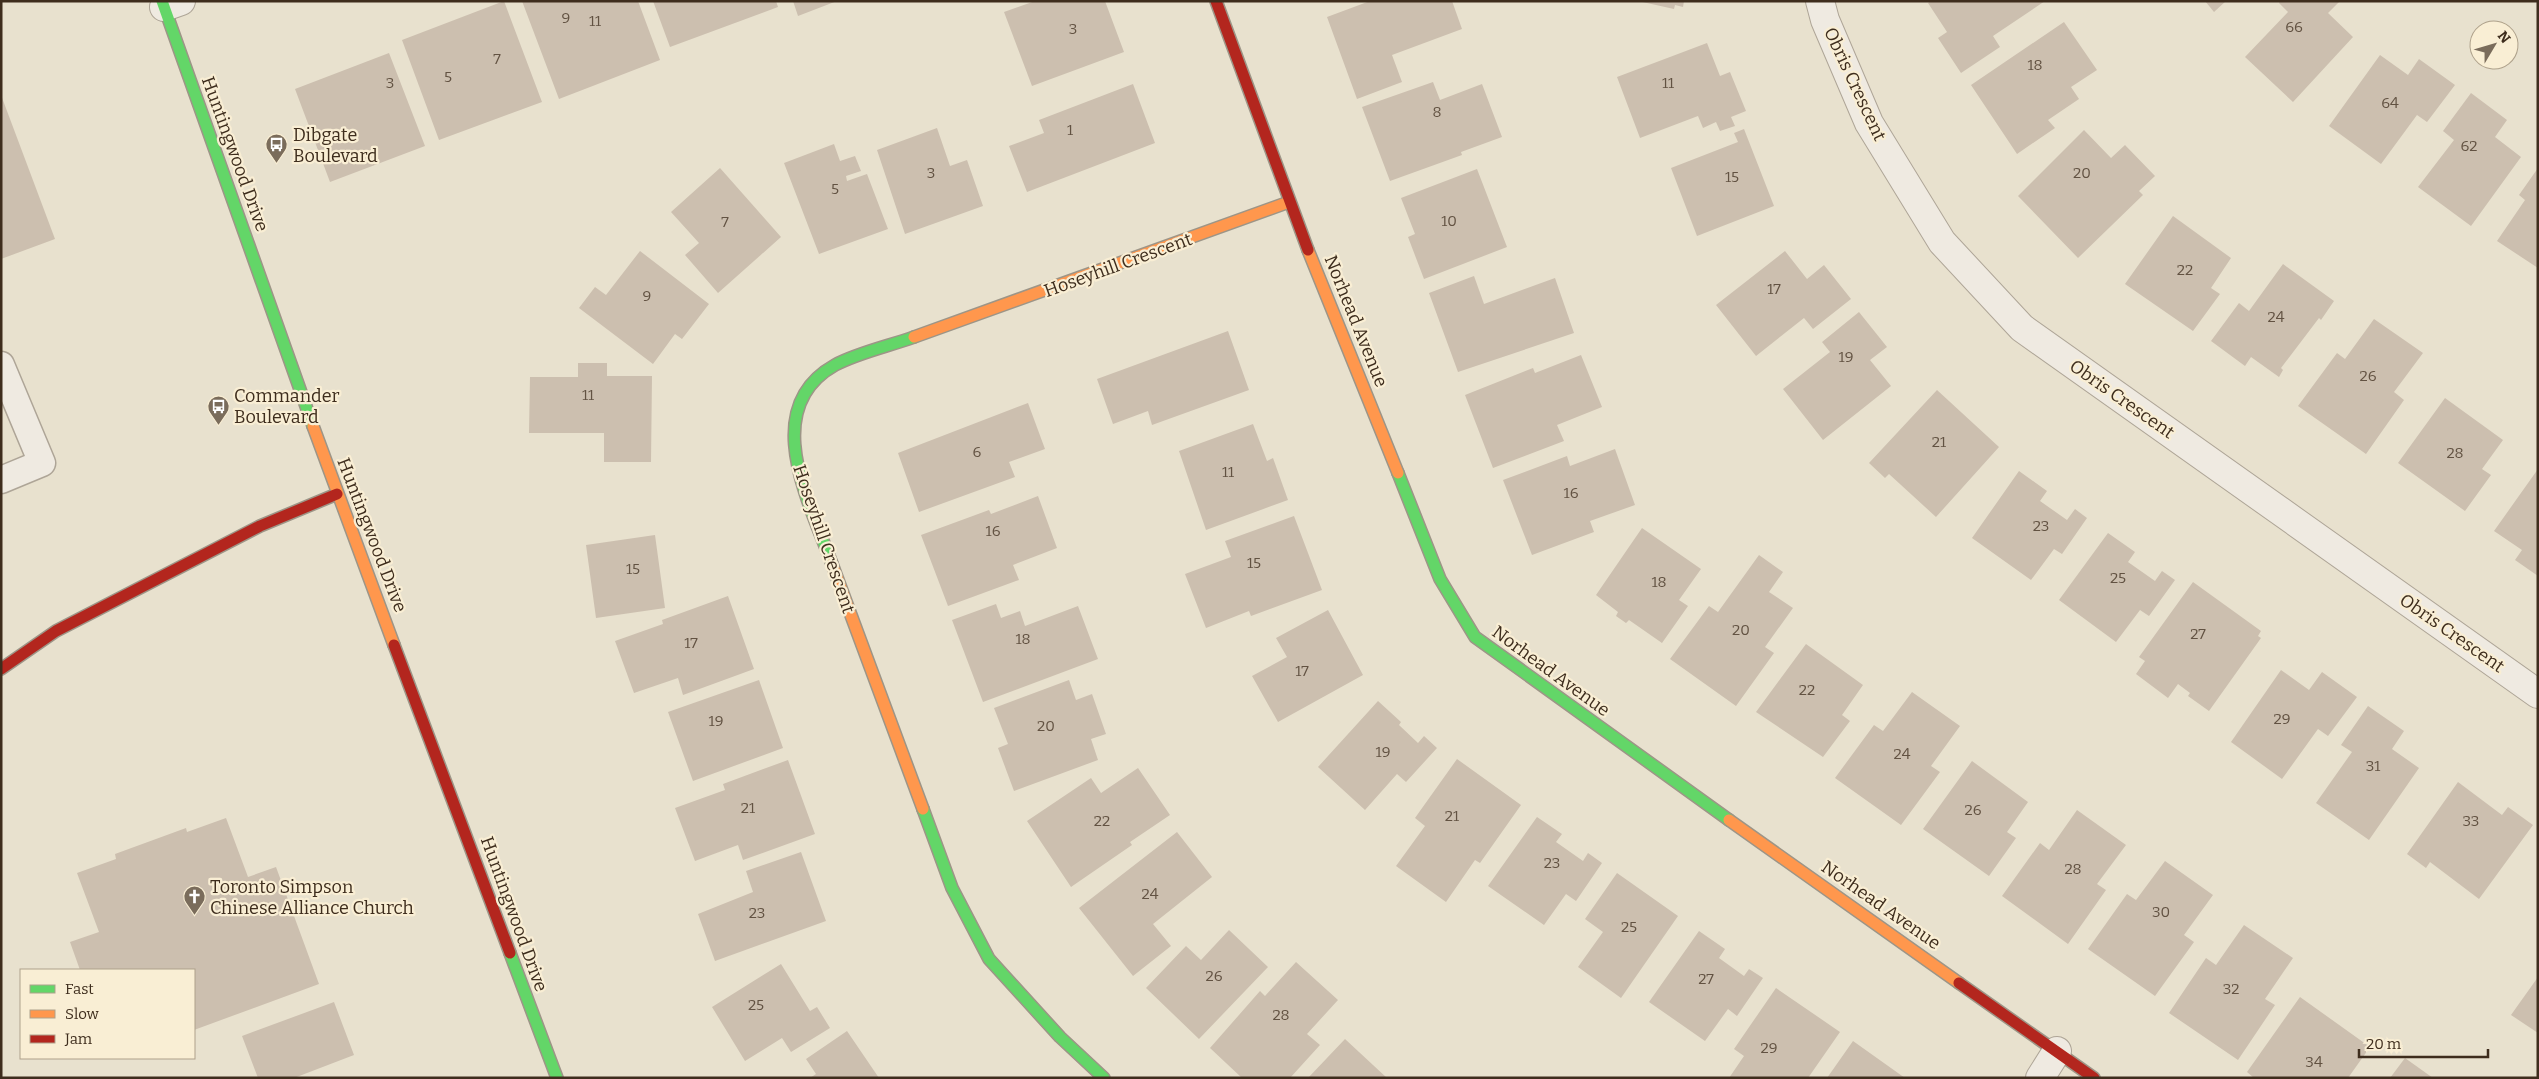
<svg xmlns="http://www.w3.org/2000/svg" width="2539" height="1079" font-family="Bitter,serif">
	<style>
		.building { fill: #ccbfaf }
		.lines { fill: none; stroke-linecap: round; stroke-linejoin: round }
		.lane-casing { stroke: #aea597; stroke-width: 29 }
		.street-casing { stroke: #aea597; stroke-width: 30 }
		.fast-casing { stroke: #9d9587; stroke-width: 14 }
		.slow-casing { stroke: #9d9587; stroke-width: 14 }
		.jam-casing { stroke: #9d9587; stroke-width: 14 }
		.lane { stroke: #efeae1; stroke-width: 26 }
		.street { stroke: #efeae1; stroke-width: 28 }
		.fast { stroke: #63d668; stroke-width: 11 }
		.slow { stroke: #ff974d; stroke-width: 11 }
		.jam { stroke: #b3261e; stroke-width: 11 }
		.labels { text-anchor: middle; stroke-width: 4.5; stroke-linejoin: round; paint-order: stroke }
		.number-label { font-size: 15px; fill: #625242 }
		.street-label { font-size: 18px; fill: #3e2d1d; stroke: #f9eed4 }
		.poi-label { font-size: 18px; fill: #3e2d1d; stroke: #f9eed4; text-anchor: start }
	</style>
	<rect width="100%" height="100%" fill="#e8e1ce"/>
	<!-- building -->
	<path class="building" d="M504,1l38,101 -103,38 -37,-100z
		M522,1h116l22,59 -101,39z
		M653,1h123l2,6 -108,40z
		M793,1h44l-39,15z
		M1035,1h70l19,51 -92,34 -28,-74z
		M1370,1h82l10,28 -70,26 10,27 -45,17 -30,-82z
		M1638,1h46l-1,6 -8,-2 -1,4z
		M1931,1h114l-52,35 7,11 -39,26 -23,-35 9,-6 -19,-29z
		M2205,1h21l-12,11z
		M2280,1h60l-12,12 25,24 -60,65 -48,-45 43,-45 -9,-9z
		M2064,22l33,48 -26,17 8,12 -31,21 7,8 -38,26 -46,-69z
		M1707,43l13,33 10,-4 16,39 -15,6 4,9 -15,5 -4,-9 -13,6 -5,-12 -58,22 -23,-61z
		M389,53l36,93 -95,36 -35,-93z
		M2380,55l28,20 11,-16 36,26 -28,37 -10,-7 -36,49 -52,-38z
		M1433,82l7,18 42,-16 20,53 -41,15 1,3 -72,26 -28,-74z
		M1133,84l22,59 -128,49 -18,-46 35,-13 -5,-13z
		M2471,93l36,27 -12,17 26,20 -50,69 -53,-39 36,-47 -11,-9z
		M1,95l54,144 -54,20z
		M937,128l13,38 17,-6 16,46 -78,28 -28,-84z
		M1744,129l30,77 -77,30 -26,-68 67,-26 -4,-9z
		M2084,130l27,28 14,-13 30,31 -16,15 4,4 -65,63 -60,-62z
		M834,144l6,17 15,-5 6,15 -15,5 1,5 20,-7 21,55 -69,25 -35,-91z
		M720,168l61,69 -63,56 -33,-38 14,-12 -28,-31z
		M2538,168v100l-41,-27 28,-41 -6,-5z
		M1477,169l30,78 -83,32 -16,-42 7,-3 -14,-36z
		M2173,216l58,42 -20,30 9,6 -27,37 -68,-47z
		M640,251l69,53 -27,35 -7,-5 -22,30 -74,-56 16,-21 11,8z
		M1785,251l22,28 17,-14 27,34 -38,30 -9,-11 -48,38 -40,-51z
		M2283,264l51,37 -13,19 -2,-2 -38,50 2,2 -4,7 -28,-20 -6,9 -34,-25 28,-38 10,8z
		M1474,276l10,28 71,-26 19,55 -116,39 -29,-79z
		M1859,312l28,35 -17,13 21,26 -68,54 -40,-51 47,-37 -8,-10z
		M2374,319l49,34 -29,39 10,8 -38,54 -68,-48 39,-53 8,6z
		M1228,331l21,59 -97,35 -4,-14 -35,13 -16,-45z
		M1581,355l21,52 -45,18 7,16 -71,27 -28,-73 68,-27 2,5z
		M578,363h29v13h45l-1,86h-47v-29h-75l1,-56h48z
		M1937,390l62,57 -63,70 -47,-43 -4,4 -16,-15z
		M2445,398l58,42 -21,29 9,6 -26,36 -67,-48z
		M1028,403l17,46 -36,13 6,15 -96,35 -21,-59z
		M1253,424l14,37 6,-3 15,42 -82,30 -27,-79z
		M1615,449l20,56 -45,16 4,11 -62,23 -29,-75 64,-24 3,10z
		M2538,469v107l-23,-16 7,-10 -28,-19z
		M2019,471l28,20 -7,10 27,19 8,-11 12,9 -25,36 -8,-5 -23,31 -59,-42z
		M1038,496l19,52 -44,17 6,15 -71,26 -27,-71 68,-25 2,4z
		M1294,516l28,74 -71,26 -2,-5 -43,17 -21,-54 46,-17 -6,-16z
		M1642,528l59,41 -22,31 9,6 -26,37 -33,-23 -3,3 -10,-7 2,-4 -22,-17z
		M2108,533l27,19 -7,10 27,19 7,-10 13,9 -26,36 -9,-6 -24,32 -57,-42z
		M655,535l10,73 -69,10 -10,-73z
		M1759,555l24,17 -14,20 24,16 -28,39 9,6 -38,53 -66,-47 39,-53 9,6z
		M2193,582l68,49 -3,5 3,2 -52,73 -21,-15 2,-3 -12,-9 -10,14 -32,-24 9,-13 -6,-4z
		M728,596l26,73 -71,26 -5,-17 -44,15 -19,-52 48,-17 -1,-4z
		M996,604l5,14 19,-7 5,15 53,-20 20,53 -115,43 -31,-82z
		M1328,610l35,65 -85,47 -26,-46 35,-19 -11,-19z
		M1806,644l57,41 -21,30 8,6 -27,36 -67,-45z
		M2281,670l28,20 13,-18 35,25 -29,39 -10,-7 -36,50 -51,-37z
		M759,680l24,68 -90,33 -25,-69z
		M1069,680l7,20 16,-6 14,40 -15,5 7,21 -84,31 -16,-43 10,-4 -14,-36z
		M1912,692l48,34 -29,40 9,6 -39,53 -66,-47 39,-53 9,6z
		M1378,701l23,21 -2,3 19,18 6,-7 13,12 -31,34 -9,-8 -32,36 -47,-43z
		M2368,706l36,25 -12,18 27,19 -50,72 -53,-37 36,-51 -11,-7z
		M1457,759l64,46 -41,58 -5,-3 -29,42 -50,-36 29,-40 -10,-8z
		M788,760l27,74 -72,26 -5,-15 -43,16 -20,-53 50,-18 -2,-6z
		M1972,761l56,41 -21,30 9,6 -27,38 -66,-47z
		M1138,768l32,47 -40,27 2,3 -61,42 -44,-66 64,-43 10,15z
		M2458,782l44,33 6,-8 25,18 -54,74 -49,-37 -4,6 -19,-14z
		M2077,810l49,35 -29,39 9,6 -38,54 -66,-48 38,-53 9,7z
		M1537,817l25,17 -6,8 27,19 5,-8 14,10 -26,38 -10,-7 -22,31 -56,-39z
		M226,818l22,59 28,-10 43,117 -125,46v-60h-114l-10,-28 29,-10 -22,-59 39,-14 -1,-5 71,-26 1,4z
		M1177,832l35,45 -59,47 18,22 -38,30 -54,-68z
		M801,852l25,69 -111,40 -17,-47 55,-22 -7,-21z
		M2165,861l48,34 -29,40 10,7 -39,54 -67,-47 39,-55 9,6z
		M1617,873l61,43 -57,82 -43,-31 25,-35 -18,-13z
		M2244,925l49,33 -28,41 10,6 -37,55 -69,-47 37,-55 10,7z
		M1229,930l39,37 -69,72 -53,-51 40,-42 15,14z
		M1699,931l26,18 -6,9 25,18 5,-7 14,9 -26,38 -9,-7 -23,32 -56,-39z
		M1296,962l42,38 -31,34 13,11 -30,33h-48l-32,-30 50,-57 5,5z
		M781,964l29,47 7,-4 13,21 -39,24 -9,-14 -37,23 -33,-54z
		M2538,977v56l-27,-18z
		M1776,988l64,44 -32,46h-79l15,-22 -10,-7z
		M2300,997l70,50 -22,31h-94l-7,-6z
		M334,1002l20,53 -60,23h-36l-16,-42z
		M847,1031l32,47h-69l6,-4 -10,-15z
		M1345,1039l42,39h-79z
		M1853,1041l52,37h-78z
		M2405,1058l28,20h-43z"/>
	<g class="lines">
		<defs>
			<path id="lane" d="M1,365l41,98 -41,17"/>
			<path id="street" d="M1820,1l5,19 44,103 73,119 80,86 516,366
				M164,7l17,-6
				M2040,1078l17,-27"/>
			<path id="fast" d="M162,1l151,425
				M1398,473l42,106 35,58 254,183
				M832,564c-22,-60 -74,-156 3,-199 22,-12 54,-19 79,-28
				M923,809l29,79 37,71 71,78 44,41
				M510,953l47,125"/>
			<path id="slow" d="M1308,250l90,223
				M914,337l375,-135
				M313,426l81,219
				M832,564l91,245
				M1729,820l230,163"/>
			<path id="jam" d="M1216,1l92,249
				M394,645l116,308
				M1,669l55,-38 204,-105 77,-32
				M1959,983l135,95"/>
		</defs>
		<!-- lane casing -->
		<use href="#lane" class="lane-casing"/>
		<!-- street casing -->
		<use href="#street" class="street-casing"/>
		<!-- fast casing -->
		<use href="#fast" class="fast-casing"/>
		<!-- slow casing -->
		<use href="#slow" class="slow-casing"/>
		<!-- jam casing -->
		<use href="#jam" class="jam-casing"/>
		<!-- lane -->
		<use href="#lane" class="lane"/>
		<!-- street -->
		<use href="#street" class="street"/>
		<!-- fast -->
		<use href="#fast" class="fast"/>
		<!-- slow -->
		<use href="#slow" class="slow"/>
		<!-- jam -->
		<use href="#jam" class="jam"/>
	</g>
	<!-- icons -->
	<defs>
		<symbol id="bus-pin" viewBox="-11 -11 22 30"><path d="M0 17L-7.5 6A9.5 9.5 0 1 1 7.5 6Z" fill="#7a6c5b" stroke="#f9eed4"/><path d="M-5-6H5V4H4V6H2V4H-2V6H-4V4H-5ZM-3.5-4V0h7V-4ZM-3.5 1.2v1.5H-2V1.2ZM2 1.2v1.5H3.5V1.2Z" fill="#fff"/></symbol>
		<symbol id="church-pin" viewBox="-11 -11 22 30"><path d="M0 17L-7.5 6A9.5 9.5 0 1 1 7.5 6Z" fill="#7a6c5b" stroke="#f9eed4"/><path d="M-1.2-6h2.4v3.5h3.3v2.4h-3.3V6h-2.4V-.1h-3.3v-2.4h3.3Z" fill="#fff"/></symbol>
	</defs>
	<g fill-rule="evenodd">
		<use href="#bus-pin" x="264" y="132" width="25" height="34"/>
		<use href="#bus-pin" x="206" y="394" width="25" height="34"/>
		<use href="#church-pin" x="182" y="884" width="25" height="34"/>
	</g>
	<g class="labels">
		<!-- number labels -->
		<g class="number-label">
			<text x="566" y="23">9</text>
			<text x="595" y="26">11</text>
			<text x="2294" y="32">66</text>
			<text x="1073" y="34">3</text>
			<text x="497" y="64">7</text>
			<text x="2035" y="70">18</text>
			<text x="448" y="82">5</text>
			<text x="390" y="88">3</text>
			<text x="1668" y="88">11</text>
			<text x="2390" y="108">64</text>
			<text x="1437" y="117">8</text>
			<text x="1070" y="135">1</text>
			<text x="2469" y="151">62</text>
			<text x="931" y="178">3</text>
			<text x="2082" y="178">20</text>
			<text x="1732" y="182">15</text>
			<text x="835" y="194">5</text>
			<text x="1449" y="226">10</text>
			<text x="725" y="227">7</text>
			<text x="2185" y="275">22</text>
			<text x="1774" y="294">17</text>
			<text x="647" y="301">9</text>
			<text x="2276" y="322">24</text>
			<text x="1846" y="362">19</text>
			<text x="2368" y="381">26</text>
			<text x="588" y="400">11</text>
			<text x="1939" y="447">21</text>
			<text x="977" y="457">6</text>
			<text x="2455" y="458">28</text>
			<text x="1228" y="477">11</text>
			<text x="1571" y="498">16</text>
			<text x="2041" y="531">23</text>
			<text x="993" y="536">16</text>
			<text x="1254" y="568">15</text>
			<text x="633" y="574">15</text>
			<text x="2118" y="583">25</text>
			<text x="1659" y="587">18</text>
			<text x="1741" y="635">20</text>
			<text x="2198" y="639">27</text>
			<text x="1023" y="644">18</text>
			<text x="691" y="648">17</text>
			<text x="1302" y="676">17</text>
			<text x="1807" y="695">22</text>
			<text x="2282" y="724">29</text>
			<text x="716" y="726">19</text>
			<text x="1046" y="731">20</text>
			<text x="1383" y="757">19</text>
			<text x="1902" y="759">24</text>
			<text x="2373" y="771">31</text>
			<text x="748" y="813">21</text>
			<text x="1973" y="815">26</text>
			<text x="1452" y="821">21</text>
			<text x="1102" y="826">22</text>
			<text x="2471" y="826">33</text>
			<text x="1552" y="868">23</text>
			<text x="2073" y="874">28</text>
			<text x="1150" y="899">24</text>
			<text x="2161" y="917">30</text>
			<text x="757" y="918">23</text>
			<text x="1629" y="932">25</text>
			<text x="1214" y="981">26</text>
			<text x="1706" y="984">27</text>
			<text x="2231" y="994">32</text>
			<text x="756" y="1010">25</text>
			<text x="1281" y="1020">28</text>
			<text x="1769" y="1053">29</text>
			<text x="2314" y="1067">34</text>
		</g>
		<!-- street labels -->
		<g class="street-label">
			<text transform="translate(1855 84) rotate(65)" y="6">Obris Crescent</text>
			<text transform="translate(235 154) rotate(70)" y="6">Huntingwood Drive</text>
			<text transform="translate(1118 265) rotate(-20)" y="6">Hoseyhill Crescent</text>
			<text transform="translate(1356 321) rotate(68)" y="6">Norhead Avenue</text>
			<text transform="translate(2122 399) rotate(35)" y="6">Obris Crescent</text>
			<text transform="translate(372 535) rotate(69)" y="6">Huntingwood Drive</text>
			<text transform="translate(824 539) rotate(71)" y="6">Hoseyhill Crescent</text>
			<text transform="translate(2452 633) rotate(35)" y="6">Obris Crescent</text>
			<text transform="translate(1551 671) rotate(36)" y="6">Norhead Avenue</text>
			<text transform="translate(1881 905) rotate(35)" y="6">Norhead Avenue</text>
			<text transform="translate(514 914) rotate(70)" y="6">Huntingwood Drive</text>
		</g>
		<!-- poi labels -->
		<g class="poi-label">
			<text x="293" y="141">Dibgate<tspan x="293" dy="21">Boulevard</tspan></text>
			<text x="234" y="402">Commander<tspan x="234" dy="21">Boulevard</tspan></text>
			<text x="210" y="893">Toronto Simpson<tspan x="210" dy="21">Chinese Alliance Church</tspan></text>
		</g>
	</g>
	<!-- border -->
	<rect width="2539" height="1079" fill="none" stroke="#3e2d1d" stroke-width="5"/>
	<!-- legend -->
	<rect x="20" y="969" width="175" height="90" fill="#f9eed4" stroke="#aea18b"/>
	<rect x="30" y="985" width="25" height="8" fill="#63d668" stroke="#aea18b"/>
	<text x="65" y="994" font-size="15" fill="#3e2d1d">Fast</text>
	<rect x="30" y="1010" width="25" height="8" fill="#ff974d" stroke="#aea18b"/>
	<text x="65" y="1019" font-size="15" fill="#3e2d1d">Slow</text>
	<rect x="30" y="1035" width="25" height="8" fill="#b3261e" stroke="#aea18b"/>
	<text x="65" y="1044" font-size="15" fill="#3e2d1d">Jam</text>
	<!-- north arrow -->
	<g transform="translate(2494 45) rotate(52)"><circle r="24" fill="#f9eed4" stroke="#aea18b"/>
	<path d="M0-4L9 19L0 12L-9 19Z" fill="#7a6c5b"/>
	<text y="-8" font-size="14" font-weight="bold" text-anchor="middle" fill="#3e2d1d">N</text>
	</g>
	<!-- scale -->
	<path d="M2359 1049v8h129v-8" fill="none" stroke="#3e2d1d" stroke-width="2.5"/>
	<text x="2366" y="1049" font-size="15" fill="#3e2d1d" stroke="#f9eed4" stroke-width="4" paint-order="stroke">20 m</text>
</svg>
